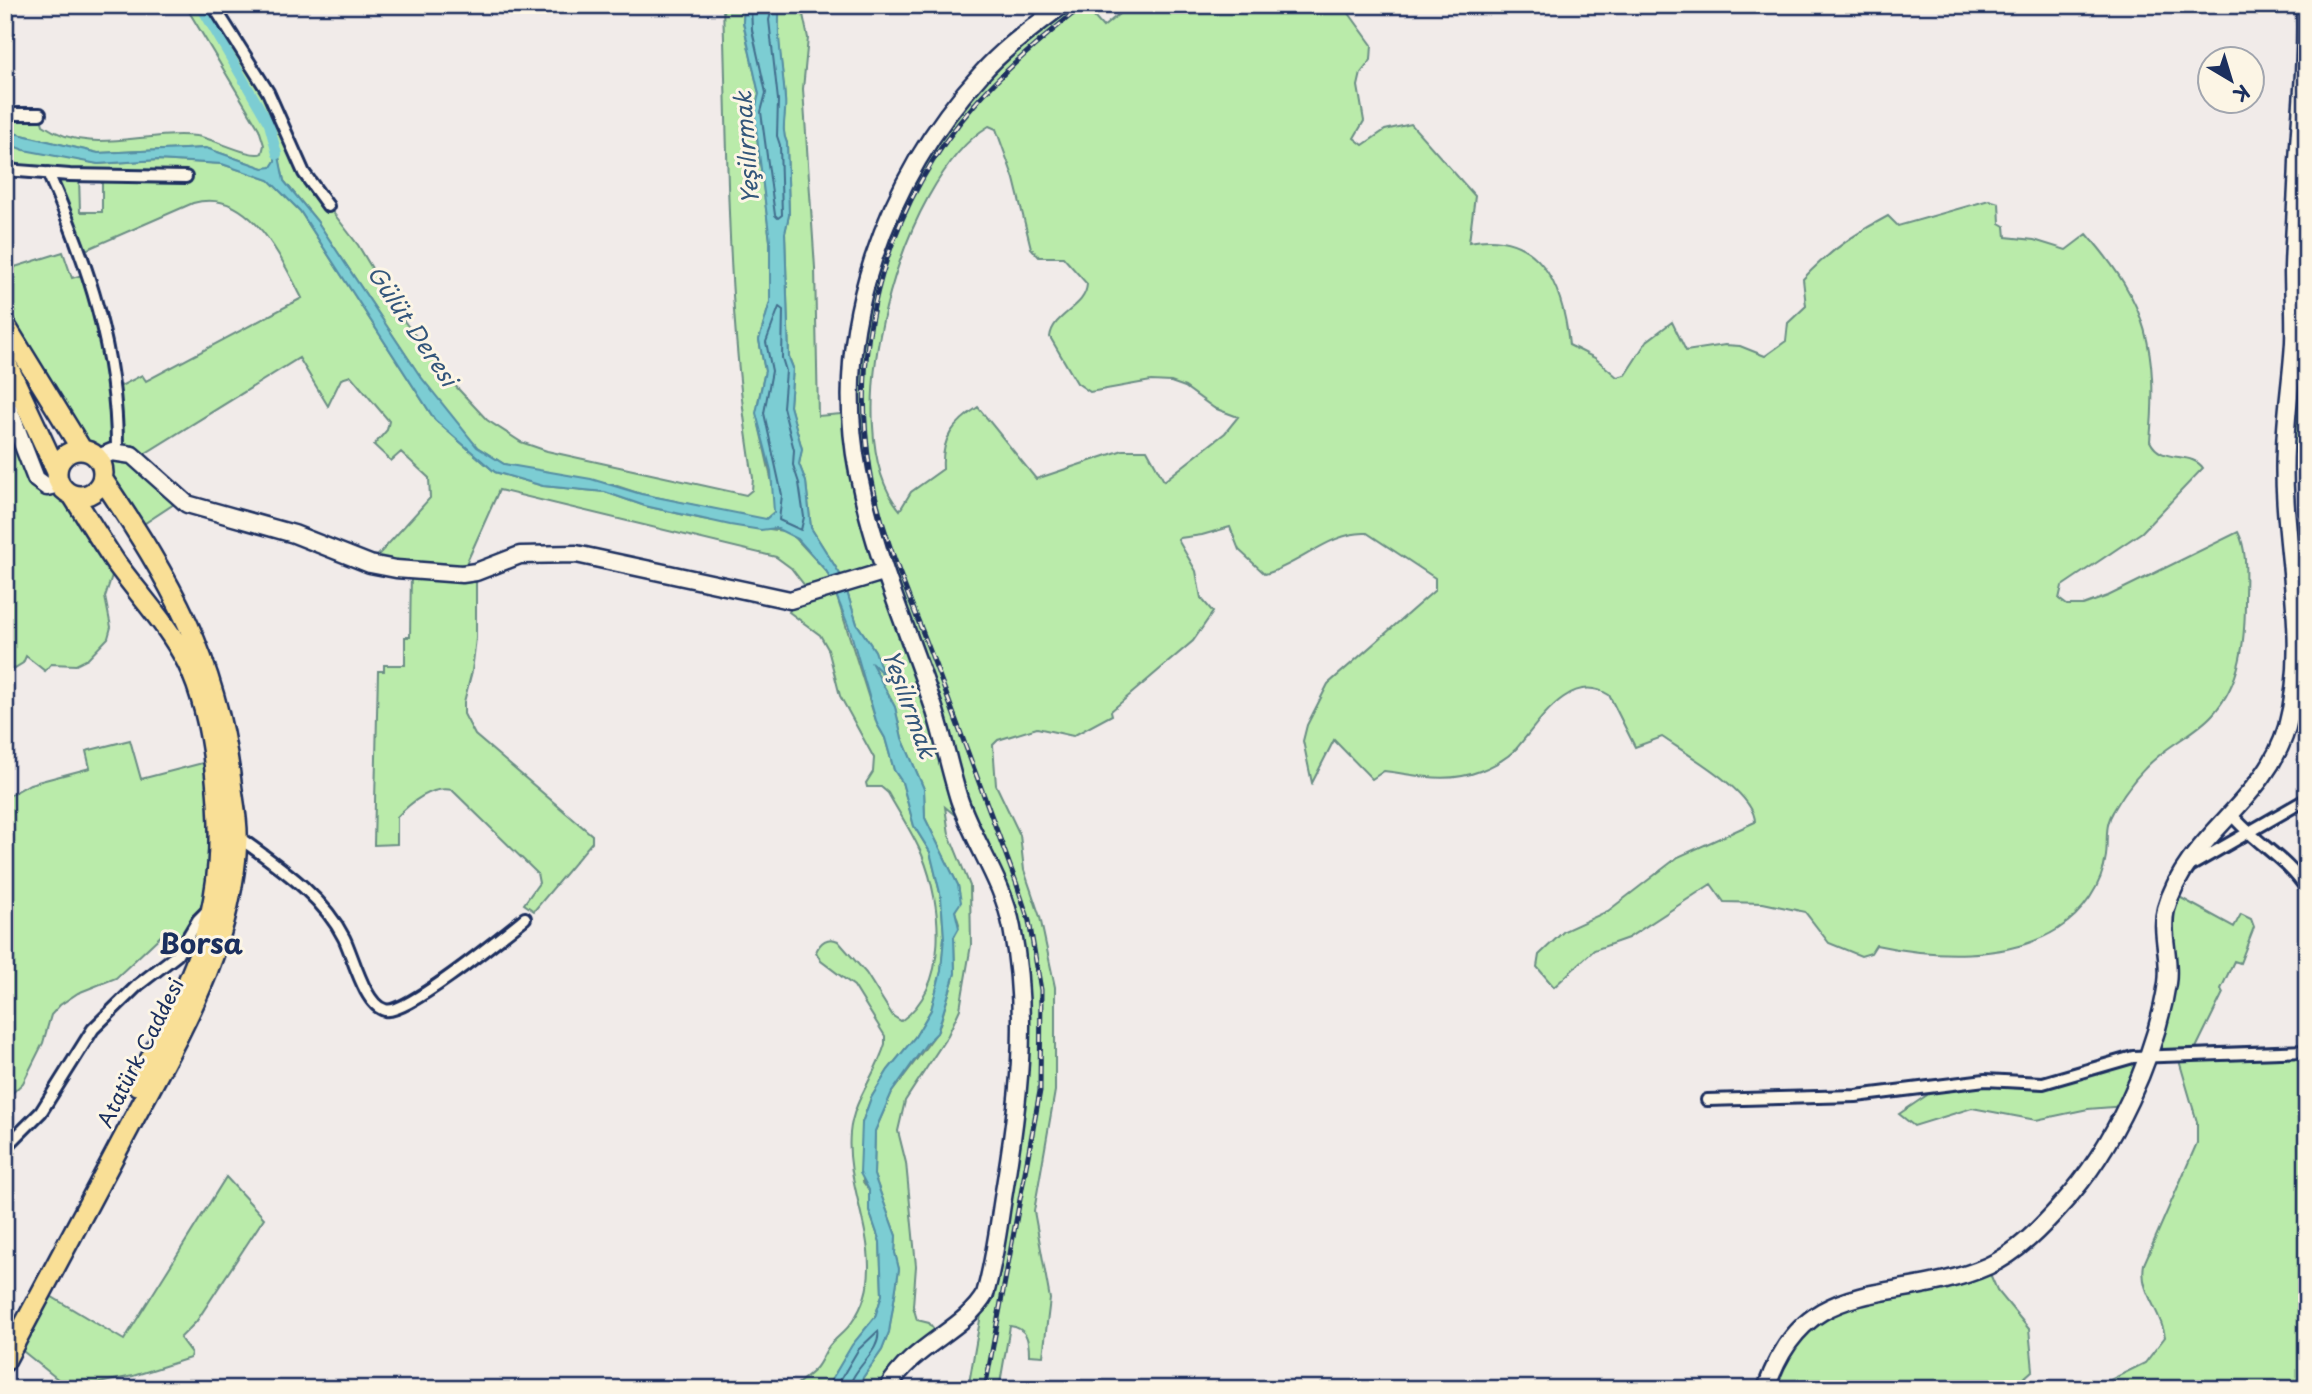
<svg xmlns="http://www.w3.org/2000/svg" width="2312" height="1394" font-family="'Playpen Sans',sans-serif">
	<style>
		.green { fill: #baebaa; stroke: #6a8d84; stroke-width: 2; fill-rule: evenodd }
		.water { fill: #7ccdd3; stroke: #558ea4; stroke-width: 2 }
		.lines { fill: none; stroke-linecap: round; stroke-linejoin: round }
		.shore { stroke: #426e8d; stroke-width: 2 }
		.canal { stroke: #7ccdd3; stroke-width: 10 }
		.street-casing { stroke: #1b2f5e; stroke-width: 16 }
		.secondary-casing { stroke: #1b2f5e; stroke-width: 21 }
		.highway-casing { stroke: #1b2f5e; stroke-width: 24 }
		.street { stroke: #fcf5e5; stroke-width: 10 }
		.secondary { stroke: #fcf5e5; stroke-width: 16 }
		.highway { stroke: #f9df96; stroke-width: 19 }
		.rail-casing { stroke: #1b2f5e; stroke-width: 5 }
		.rail { stroke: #fcf5e5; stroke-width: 2.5; stroke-dasharray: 8; stroke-linecap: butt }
		.labels { text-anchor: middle; stroke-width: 6; stroke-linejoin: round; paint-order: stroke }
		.street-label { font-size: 21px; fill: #1b2f5e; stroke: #fcf5e5 }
		.water-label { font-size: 23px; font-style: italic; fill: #33567b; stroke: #fcf5e5 }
		.district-label { font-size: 28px; font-weight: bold; fill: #1b2f5e; stroke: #fcf5e5 }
	</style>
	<rect width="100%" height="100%" fill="#f1ebe9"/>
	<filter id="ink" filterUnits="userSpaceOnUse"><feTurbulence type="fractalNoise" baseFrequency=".0143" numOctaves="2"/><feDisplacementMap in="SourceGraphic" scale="14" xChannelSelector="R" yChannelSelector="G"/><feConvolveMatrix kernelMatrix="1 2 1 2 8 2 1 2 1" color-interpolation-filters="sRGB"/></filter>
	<g filter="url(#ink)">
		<!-- green -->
		<path class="green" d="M185,5h28l115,201 30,39 43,72 47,61 39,42 34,22 26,9 199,44 6,-5 1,-12c-26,-155 -25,-316 -30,-473h21l-1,17 16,72 -5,19 16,128v61l-11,38 6,31 -7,31 1,23 16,71 -1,16 -8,7h-5l-120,-25 -27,-9 -95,-17 -15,-4 -27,-17 -23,-26 -34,-45 -103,-155 -33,-40 -8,-36 -1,16 -4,7h-8l-57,-20 -108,5 -93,-22v-17h35l3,11c46,32 102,5 153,11 17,2 56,23 66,17l2,-8 -5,-16z
			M780,5h21l7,33 -5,51 12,179 3,148 35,-3 2,-72 35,-130 60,-100 112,-106h41l-9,12 9,10 27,-22h213l29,40 -1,15 -10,13 -3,13 6,35 -10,17 9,7 22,-15 26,-6 64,72 -6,46c70,-13 94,42 100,103l26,13 22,19 8,-2 22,-34 25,-19 14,29 39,-6 15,1 25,10 21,-15 2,-18 18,-17 -3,-27c25,-27 52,-46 85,-63l10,10 91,-26 10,3 1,20 5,3 1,11 28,3 32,10 21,-16c61,70 71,116 63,207 11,24 41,9 53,27l-61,64 -80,54 -3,13 8,6h16l25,-9 130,-64c10,19 7,46 7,68 0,41 -4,83 -32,114 -14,16 -35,26 -51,39 -19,15 -36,36 -48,57 -10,16 -6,29 -8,46 -4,30 -23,57 -48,73 -51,32 -126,28 -182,16l-5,8 -10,3 -32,-13 -24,-31 -42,-9 -39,-1 -13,-18 -83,54 -34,12 -40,37 -17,-20 2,-12 25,-24 44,-20 70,-54 77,-35c0,-30 -70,-69 -93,-85l-27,10 -26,-52c-40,-25 -71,29 -93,54 -10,10 -23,17 -36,22 -33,13 -63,4 -96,0l-12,8 -38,-39 -22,43 -9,-42 4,-16 21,-41 107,-94v-12l-68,-45c-36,-2 -68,32 -102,41l-26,-24 -9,-23 -28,8 -22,3 -2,2 18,31 5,27 12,14 -20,29 -82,70 1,4 -39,21 -36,-8 -39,12 -5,5 3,40 24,50 4,35 16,47 15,70v104l-21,120 16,88 -7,57 -14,-1c0,-15 -2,-27 -19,-29l-11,63h-31l52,-299 -9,-166 -44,-90 -11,-18 -11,-9 4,27 21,52 1,59 -11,64 -12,26 -43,66 -7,30 8,32 10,103 -3,40 4,14 12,3 10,12 -52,54h-32l27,-39 7,-18 10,-63 -4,-16 1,-17 -22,-61 1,-44 17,-39 46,-61 17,-58 -1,-36 5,-13 -4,-13 5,-12 -2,-14 -33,-67 -1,-29 -22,-51 -7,-31 -27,-50 12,13 -5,-19 -18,-27 -14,-45 -32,-51 -5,-46 -7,-18 3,-15 -12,-43 3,-38 -4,-11 -4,-124 4,-18 -2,-72c-7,-14 -1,-29 -2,-44 -2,-32 -10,-62 -5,-94zM989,126l7,3 18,50 17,69 8,9h24l24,27c-1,24 -34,29 -37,53l27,46 13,9 61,-11 20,1 14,5 29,21 24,9 -13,16 -61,48 -17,-31h-24l-87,29 -58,-72c-24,16 -37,31 -35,62l-32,23 -11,18c-68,-79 1,-332 89,-384z
			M1425,5h73l-27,7z
			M5,143l93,21 60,-4 64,4 47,16 31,31 135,209 60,52 48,14 62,6 40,14 57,13 88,13 37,40 5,11 -23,8 -18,-23 -15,-11 -277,-67 -37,83 14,-1v66l-4,33 -8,31v12l11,21 117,100v7l-58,69 -10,-7 15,-21 -2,-10 -85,-83c-20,-5 -42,13 -55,27v27l-23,1 4,-174h6v-6h21v-28h5l1,-65 -41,-8 60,-66 -1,-20 -28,-26 -10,9 -17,-16 13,-15 2,-9 -38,-45 -10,3 -13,27 -29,-48 -161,100 39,40 -3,6 -38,25 -35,-67 -14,-11 -82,-126v-55l58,-18 9,26 17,-5 26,116 27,-14 4,6 156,-83c-21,-40 -52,-111 -109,-95l-112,49 -33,-79 -43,-3zM79,176h23v36h-22z
			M2297,191l10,37v218l-9,7 -13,-3z
			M5,360l56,126 55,77 -11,34 6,30 -3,11 -20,21 -12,6 -25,-1 -6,7 -19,-15 -3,7 -18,11z
			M836,594l41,130 8,14 9,32 8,12 12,44 16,26 11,45 3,40 -3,35 -10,38 -16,27 -27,33 -17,28 -9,25 1,59 6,8v20l11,32 2,53 -7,22 -23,29 -26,43h-35c8,-7 18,-13 25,-21 6,-7 8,-16 14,-23 7,-8 16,-14 22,-23 42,-59 -8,-125 -2,-189 3,-33 26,-58 35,-89v-8l-31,-50 -33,-25 -5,-9c4,-10 12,-16 22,-11l28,32 27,43 8,5c49,-35 41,-117 21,-166 -9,-22 -23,-42 -34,-62l-7,-6h-14l-1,-4 7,-11 1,-14 -34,-62 -12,-47 -8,-14 -31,-23 3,-5z
			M130,740l11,39 73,-19 5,118 -36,71 -17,-18 -50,47 -38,15 -18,12 -9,10 -8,28 -20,40 -18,17v-302l25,-14 60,-16 -4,-17z
			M2172,893l62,34 7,-13 10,5 3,8 -14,36 -6,-2 -13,28 2,4 -31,63 115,-5v338h-215l53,-26 20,-26c-4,-28 -26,-44 -21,-73l53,-121v-21l-19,-65h-32l-21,49 -37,3 -52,11 -64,-12 -58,18 -15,-12 43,-29 84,-2 120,-26 10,-30z
			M226,1177l38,41 -68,104 -16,16 11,15 -1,5 -57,18 -63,13 -56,-45 28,-53 82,49z
			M1987,1267l10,23 32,39 4,41 -19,17 -35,-3 -1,5h-212l44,-72z"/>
		<!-- water -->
		<path class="water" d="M744,5h36c-4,31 3,62 5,94 2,15 -5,30 2,44l2,72 -4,18 4,125 4,10 -3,38 12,43 -3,15 7,18 5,46 32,51 14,45 18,27 8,23 -12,-12 24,45 7,31 22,51 1,29 33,67 3,17 -6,9 4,17 -5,9 1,36 -18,60 -11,11 -34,48 -17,39 -1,44 22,61 -1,17 4,16 -10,63 -7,18 -27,39h-29l26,-44 23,-28 7,-22 -2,-53 -11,-32v-20l-9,-17 2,-50 9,-25 17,-28 27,-33 16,-27 10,-39 3,-34 -3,-40 -11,-45 -16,-26 -12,-44 -8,-12 -9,-32 -8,-14 -27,-94 -23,-58 -29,-33 -22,-11 -15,2 -31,-5 -85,-19 -40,-14 -62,-6 -48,-14 -60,-52 -135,-209 -31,-31 -47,-16 -64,-4 -60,4 -74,-14 -19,-7v-12l93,22 108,-5 57,20 8,-1 4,-6 1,-20 8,40 33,40 103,155 57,71 27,17 87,15 50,15 125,25 8,-7 -3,-41 -15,-58 9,-42 -6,-31 11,-38v-61l-16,-128 5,-19 -16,-72z"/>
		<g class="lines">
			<!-- shore -->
			<path class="shore" d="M751,5l1,25 14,63 -5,19 14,103 3,3 4,-3 -2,-70 -3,-9 1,-36 -9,-80 4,-15
				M779,307l4,3 -1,48 4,13 -3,36 11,43 -1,15 6,18 5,34 -3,13 -22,-10 3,-25 -18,-82 8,-42 -6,-29z
				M835,1389l23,-39 20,-19c4,20 -26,37 -29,58"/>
			<!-- canal -->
			<path class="canal" d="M200,5l69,119 8,30"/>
			<defs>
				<path id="street" d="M213,5l55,87 36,81 24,33
					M5,114h35
					M5,170l65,5 116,2
					M48,173c40,90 70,180 69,279
					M2300,204l7,24
					M2232,815c24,29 55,43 75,75
					M237,836c39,29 85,58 107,102 9,18 21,68 41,72 20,6 120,-76 140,-92
					M2190,866l117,-67
					M1707,1100l149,-4 129,-16 58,3 90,-26 174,-6
					M5,1148l36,-36 52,-83 45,-44 39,-30 21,-35 12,-12"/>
				<path id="secondary" d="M5,399l31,80 11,8 13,-3
					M98,458l14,-6 20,3 55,49 107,30 76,30 26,5 66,5 14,-2 44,-17 56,-1 214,46 93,-28
					M887,1389c26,-45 77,-58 98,-95 9,-31 13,-64 18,-96 15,-90 27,-179 9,-270 -9,-47 -38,-85 -53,-129 -9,-29 -15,-59 -24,-88 -27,-82 -60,-152 -77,-239 -28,-143 28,-294 124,-399 23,-26 52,-46 80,-68
					M1766,1389c40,-121 129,-82 222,-123 29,-13 54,-39 75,-63 50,-54 93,-147 104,-220 4,-24 -7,-51 -1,-74 20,-73 100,-107 121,-182 25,-93 -7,-186 -2,-279 1,-35 7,-71 9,-106 1,-25 -1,-49 -1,-74 1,-36 4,-71 5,-107 3,-52 9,-103 7,-156"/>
				<path id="highway" d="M5,325l77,125
					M5,360l52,112
					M57 473a23 23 0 1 1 46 0a23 23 0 1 1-46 0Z
					M73,496c14,22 28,45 43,67 24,33 52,62 71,99 18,36 25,77 29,117 14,133 -20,192 -79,306
					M5,1361c41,-78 83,-155 124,-233 49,-92 104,-181 108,-289 1,-18 -4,-39 -6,-57 -15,-124 -60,-201 -128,-302"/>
			</defs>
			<!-- street casing -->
			<use href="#street" class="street-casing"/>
			<!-- secondary casing -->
			<use href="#secondary" class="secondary-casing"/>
			<!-- highway casing -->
			<use href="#highway" class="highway-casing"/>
			<!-- street -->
			<use href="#street" class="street"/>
			<!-- secondary -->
			<use href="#secondary" class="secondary"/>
			<!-- highway -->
			<use href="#highway" class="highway"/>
			<defs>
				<path id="rail" d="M985,1389l55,-298 1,-101 -12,-69 -13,-39c-28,-75 -55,-149 -83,-223 -23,-62 -53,-125 -63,-190 -21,-131 18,-264 104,-364 33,-38 71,-68 109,-100"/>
			</defs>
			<!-- rail casing -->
			<use href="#rail" class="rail-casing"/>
			<!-- rail -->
			<use href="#rail" class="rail"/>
		</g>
	</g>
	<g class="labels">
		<!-- street labels -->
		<g class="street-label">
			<text transform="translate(141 1053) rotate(-63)" y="7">Atatürk Caddesi</text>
		</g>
		<!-- water labels -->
		<g class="water-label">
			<text transform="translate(747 148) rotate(-94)" y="8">Yeşilırmak</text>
			<text transform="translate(412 326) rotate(56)" y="8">Gülüt Deresi</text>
			<text transform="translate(909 704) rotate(70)" y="8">Yeşilırmak</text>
		</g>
		<!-- district labels -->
		<g class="district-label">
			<text x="201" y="954">Borsa</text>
		</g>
	</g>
	<!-- margin -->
	<rect width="2312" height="1394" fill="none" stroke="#fcf5e5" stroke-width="28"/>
	<rect x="14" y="14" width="2284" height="1366" fill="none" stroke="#1b2f5e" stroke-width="2.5" filter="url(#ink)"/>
	<!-- north arrow -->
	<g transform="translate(2231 80) rotate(142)"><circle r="33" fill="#fcf5e5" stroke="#a2a6af" stroke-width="2"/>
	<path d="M0-5L12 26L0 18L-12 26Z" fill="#1b2f5e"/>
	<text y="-10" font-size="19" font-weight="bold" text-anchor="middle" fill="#1b2f5e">K</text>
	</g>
</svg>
